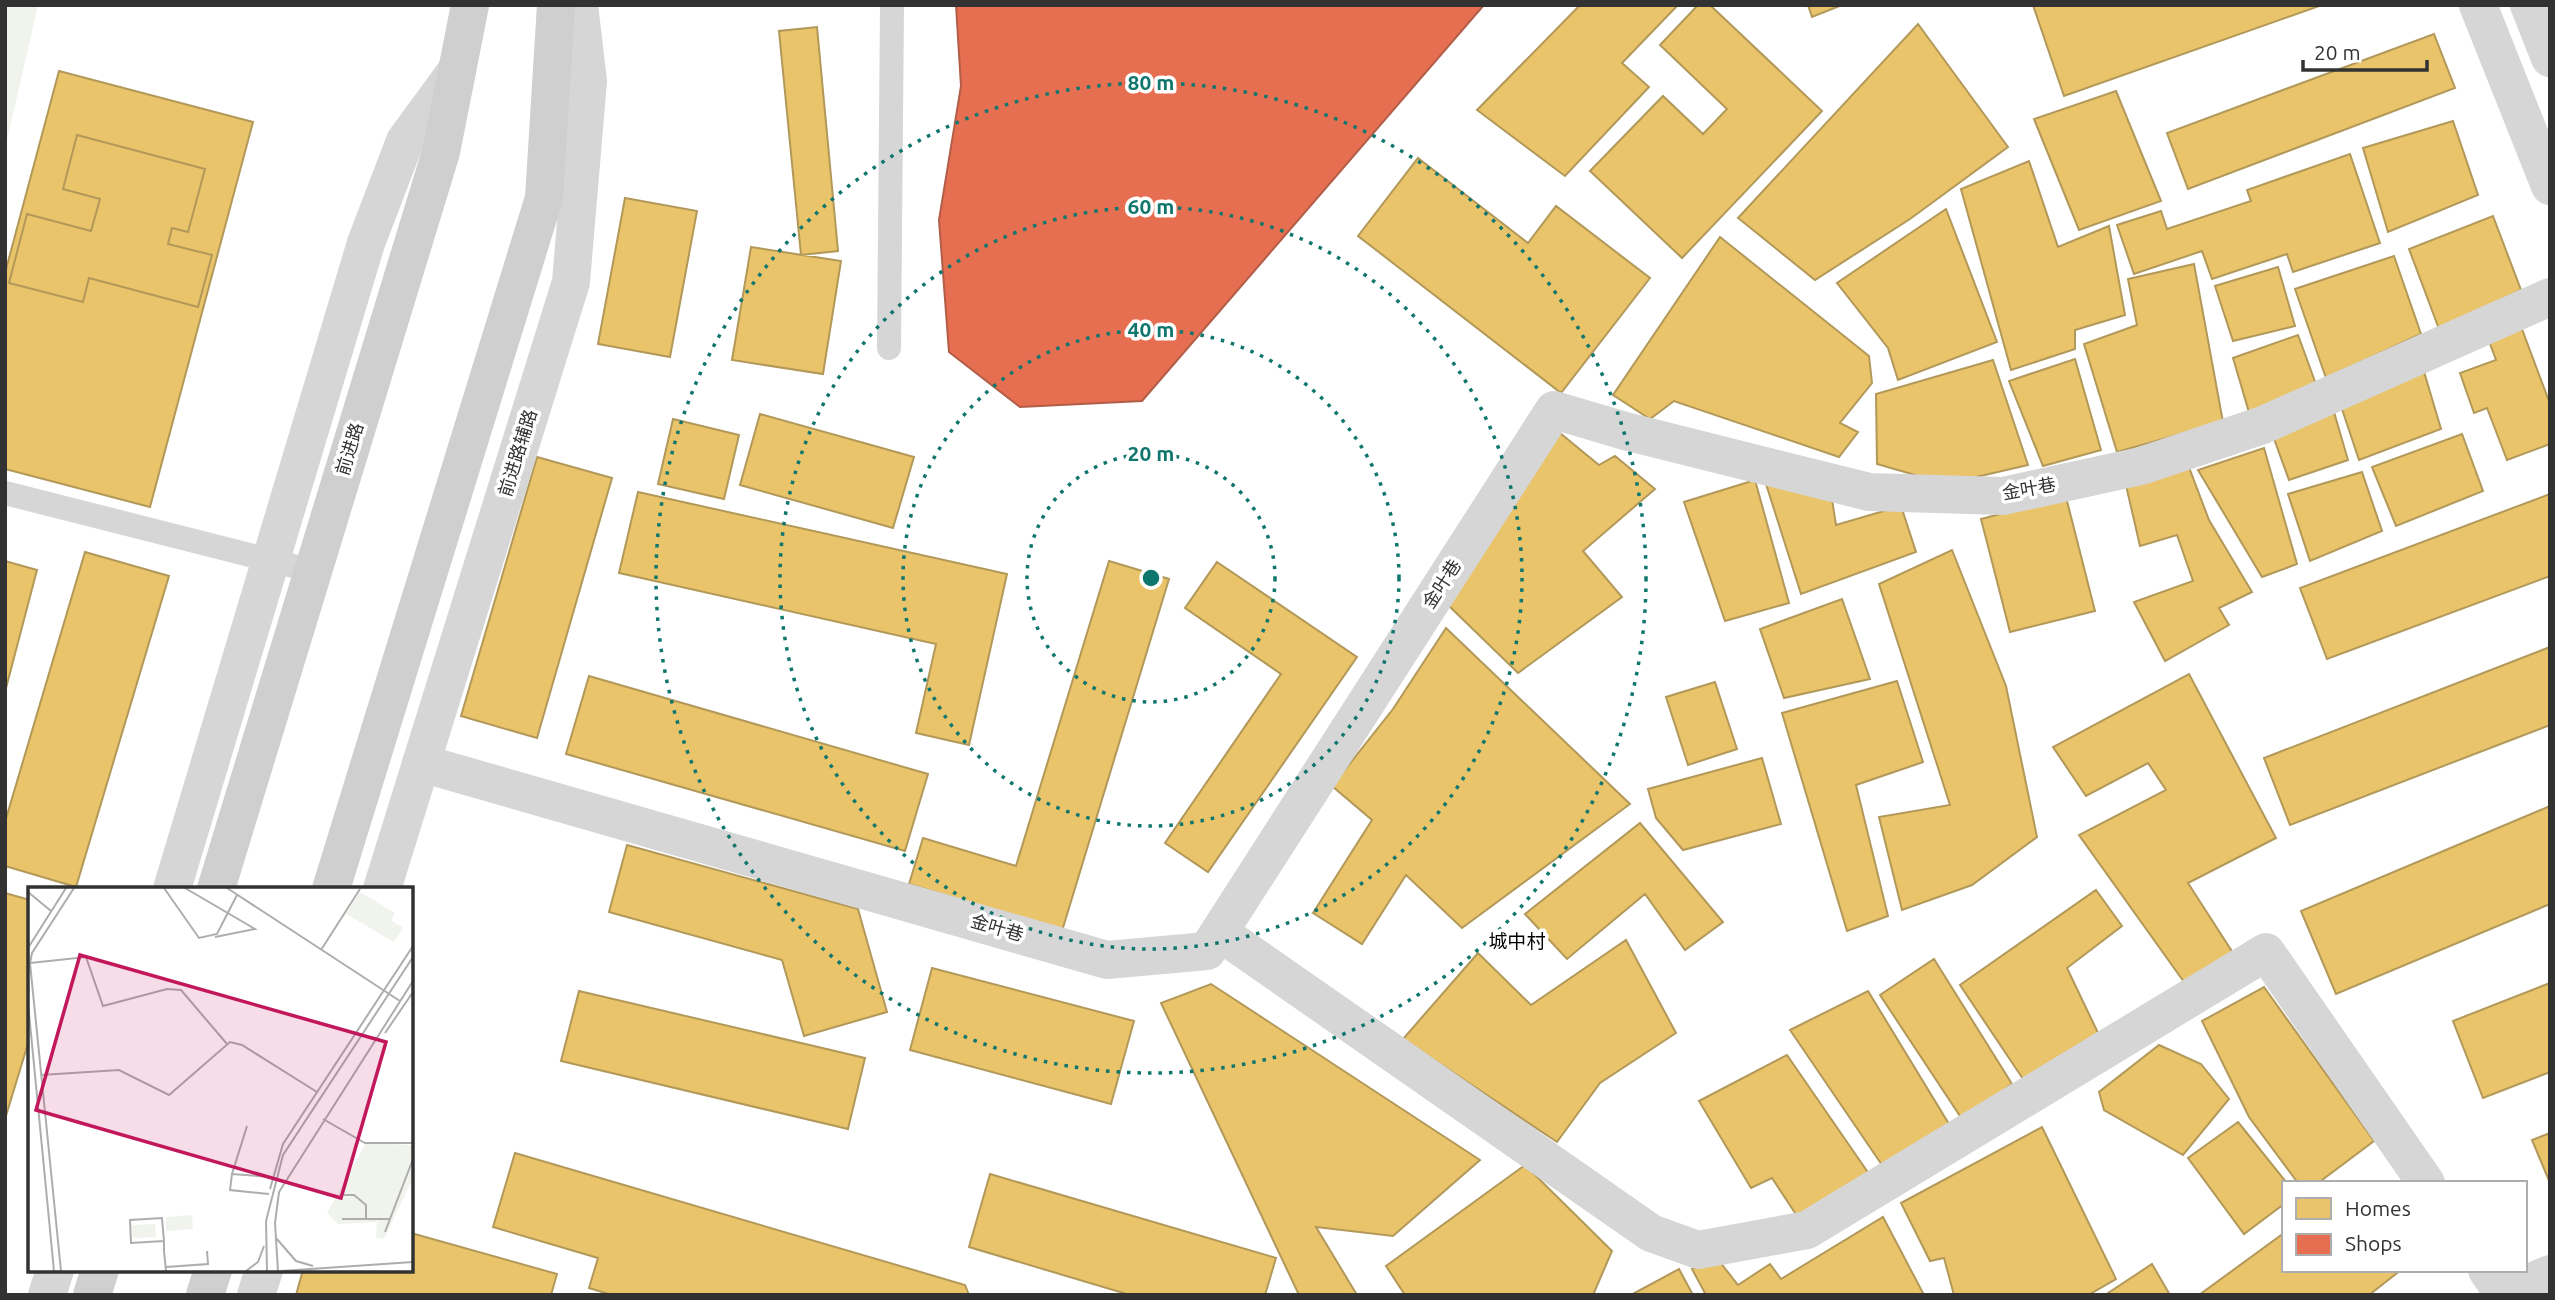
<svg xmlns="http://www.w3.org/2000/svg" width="2555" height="1300" font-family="Ubuntu,'Noto Sans SC',sans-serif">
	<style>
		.green { fill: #f0f4ed }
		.homes { fill: #e9c46a; stroke: #b29859; stroke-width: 2 }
		.shops { fill: #e76f51; stroke: #b15d48; stroke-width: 2 }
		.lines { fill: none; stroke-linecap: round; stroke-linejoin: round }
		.service { stroke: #d6d6d6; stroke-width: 24 }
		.minor { stroke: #d6d6d6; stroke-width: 38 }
		.tertiary { stroke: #d6d6d6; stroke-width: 38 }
		.secondary { stroke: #cfcfcf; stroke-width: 38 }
		.ring { fill: none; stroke: #0f766e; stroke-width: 3.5; stroke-dasharray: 3.5 7 }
		.labels { text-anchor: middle; stroke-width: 7; stroke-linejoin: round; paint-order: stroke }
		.street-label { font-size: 18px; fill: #323232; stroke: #fff }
		.neighbourhood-label { font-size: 19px; fill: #000; stroke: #fff }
		.inset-road { fill: none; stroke: #adadad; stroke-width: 2 }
		.view { fill: #c2185b; fill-opacity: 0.15; stroke: #c2185b; stroke-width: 3.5 }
		.inset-edge { fill: none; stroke: #323232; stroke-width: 3.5 }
		.centre { fill: #0f766e; stroke: #fff; stroke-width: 3.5 }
		.ring-label { font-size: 21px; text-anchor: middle; font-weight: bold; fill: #0f766e; stroke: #fff; stroke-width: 7; stroke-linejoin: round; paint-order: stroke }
	</style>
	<rect width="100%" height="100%" fill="#fff"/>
	<!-- green -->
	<path class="green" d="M5,5h33l-33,144z"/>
	<!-- homes -->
	<path class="homes" d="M1580,5h98l-56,58 27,24 -84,89 -88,-66z
		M1698,5h12l112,106 -140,147 -92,-87 73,-75 40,38 24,-25 -67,-64z
		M1808,5h34l-30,12z
		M2033,5h289l-258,91z
		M1918,24l90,123 -98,72 -95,61 -77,-62z
		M817,27l21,224 -37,4 -22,-224z
		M2434,34l21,54 -267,101 -21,-56z
		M59,71l194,51 -103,385 -145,-38v-196z
		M2116,91l45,110 -82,29 -45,-111z
		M2453,121l25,74 -90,37 -25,-84z
		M77,135l128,34 -17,63 -16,-4 -4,16 44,11 -14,52 -109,-29 -6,24 -74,-19 18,-69 64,17 9,-32 -37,-10z
		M2350,154l30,89 -87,29 -6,-18 -75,25 -10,-28 -68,23 -17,-49 44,-14 6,18 84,-28 -4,-11z
		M1418,158l110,85 28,-37 94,72 -89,115 -203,-157z
		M2029,161l29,86 51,-21 16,89 -50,15v19l-64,21 -50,-181z
		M625,198l72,13 -27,146 -72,-13z
		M1946,209l51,133 -99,38 -10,-32 -51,-65z
		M2493,216l28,74 -82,39 -30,-80z
		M1720,237l149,119 3,27 -32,40 18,9 -19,25 -165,-56 -24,18 -37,-24z
		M751,247l90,14 -18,113 -91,-14z
		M2394,256l27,78 -95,44 -31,-89z
		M2194,264l29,158 -106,30 -33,-108 53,-19 -9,-46z
		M2278,267l17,59 -62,15 -18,-55z
		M2522,329l28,75v40l-43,16 -20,-52 -13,5 -14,-40 36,-13 -7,-19z
		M2298,335l19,52 -66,32 -18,-61z
		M2075,359l26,91 -58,16 -34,-85z
		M1993,360l35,105 -82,19 -69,-20 -1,-70z
		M2422,365l19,64 -82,31 -18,-54z
		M2334,412l14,48 -59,20 -16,-44z
		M760,414l154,43 -21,71 -153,-43z
		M673,419l66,16 -15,64 -66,-15z
		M1560,433l39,32 16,-9 40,33 -72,62 39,46 -104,76 -72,-70z
		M2462,434l21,57 -87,35 -24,-59z
		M2264,448l33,116 -35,13 -64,-107z
		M537,457l75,21 -75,260 -76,-22z
		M2187,462l22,58 43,72 -33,16 10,17 -64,36 -31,-59 59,-21 -16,-46 -37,11 -15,-65z
		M2362,472l20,59 -72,30 -22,-67z
		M1755,480l34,123 -64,18 -41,-119z
		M1766,484l65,9 5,32 65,-19 15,46 -115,42z
		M638,492l369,82 -38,171 -53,-12 20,-89 -317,-71z
		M2550,494v82l-223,83 -27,-71z
		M2066,497l29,114 -85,21 -29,-113z
		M1952,550l54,136 31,151 -65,48 -70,25 -23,-93 71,-12 -71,-221z
		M85,552l84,24 -93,311 -71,-21v-44z
		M5,561l32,9 -32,122z
		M1109,561l60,18 -107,352 -153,-47 14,-46 93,28z
		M1217,562l140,95 -149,215 -43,-29 116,-169 -96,-66z
		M1842,599l28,80 -86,19 -24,-69z
		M1446,628l184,176 -168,124 -56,-53 -44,69 -49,-31 59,-93 -40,-34 61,-77z
		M2550,647v78l-260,100 -26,-67z
		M2189,674l87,164 -88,45 45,70 -49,29 -105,-147 87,-45 -18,-27 -62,33 -33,-49z
		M589,676l339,98 -23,77 -339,-97z
		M1897,681l26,81 -67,23 32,131 -41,15 -65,-218z
		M1715,682l22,67 -49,16 -22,-68z
		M1762,758l19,66 -98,26 -27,-32 -8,-29z
		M2550,806v98l-214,90 -35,-83z
		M1640,823l83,99 -38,28 -40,-56 -78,65 -42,-45z
		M627,845l231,64 29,103 -83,24 -22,-76 -173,-48z
		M2096,890l26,36 -55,42 32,67 -74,47 -65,-97z
		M5,893l25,7v137l-25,82z
		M1626,940l50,93 -76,50 -43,59 -154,-103 75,-86 53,52z
		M1934,959l78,125 -50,35 -82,-124z
		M932,968l202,53 -23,83 -201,-54z
		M2550,983v89l-67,26 -30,-77z
		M1211,984l269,176 -87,76 -77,-9 41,68h-58l-138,-292z
		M2264,987l110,154 -56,42h-20l-49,-66 -47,-96z
		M579,991l286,67 -17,71 -287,-68z
		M1868,991l84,138 -68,39 -94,-138z
		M2159,1045l42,19 28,35 -46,56 -79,-45 -5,-18z
		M1787,1055l82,119 -72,42 -25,-38 -21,10 -52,-87z
		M2238,1122l49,61h-3v21l-40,30 -56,-76z
		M2042,1127l74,152 -24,14 2,2h-140l-10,-37 -14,3 -29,-58z
		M2550,1133v50l-18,-43z
		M515,1153l450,132 4,10h-357l-23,-7 9,-30 -105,-31z
		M1525,1165l87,86 -19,44h-188l-19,-29z
		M990,1174l286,84 -11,37h-135l-161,-48z
		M1883,1217l41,78h-218l-14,-26 24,-12 22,28 32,-21 11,15z
		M411,1233l146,41 -6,21h-255l7,-25h108z
		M2284,1233v37h117l-32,25h-170z
		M2152,1264l18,31h-61l-1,-2z
		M1679,1269l14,26h-62z"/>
	<!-- shops -->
	<path class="shops" d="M956,5h528l-342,396 -122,6 -71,-55 -10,-132 22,-134z"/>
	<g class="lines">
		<!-- service -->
		<path class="service" d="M889,348l3,-343
			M5,493l308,78"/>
		<!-- minor -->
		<path class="minor" d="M421,763l686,197 100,-9 347,-541 71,21 244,61 134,4 138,-30 122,-41 287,-128
			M1219,932l432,301 47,17 109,-20 459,-278 160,231
			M2487,1270l16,24 47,-20"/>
		<!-- tertiary -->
		<path class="tertiary" d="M2478,5l72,181
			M2529,5l21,53
			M172,889l194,-646 39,-102 52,-71
			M382,889l189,-607 17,-201 -9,-76
			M47,1295l8,-25
			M256,1295l8,-25"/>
		<!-- secondary -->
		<path class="secondary" d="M216,889l225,-737 29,-147
			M331,889l213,-691 12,-193
			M92,1295l8,-25
			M205,1295l8,-25"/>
	</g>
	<!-- distance rings -->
	<g class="ring">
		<circle cx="1151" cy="578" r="124"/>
		<circle cx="1151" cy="578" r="248"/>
		<circle cx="1151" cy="578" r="371"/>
		<circle cx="1151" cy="578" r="495"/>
	</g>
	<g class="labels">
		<!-- street labels -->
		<g class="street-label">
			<text transform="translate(350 449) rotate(-73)" y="6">前进路</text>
			<text transform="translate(518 453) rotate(-73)" y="6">前进路辅路</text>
			<text transform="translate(2029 489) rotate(-10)" y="6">金叶巷</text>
			<text transform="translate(1442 584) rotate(-57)" y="6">金叶巷</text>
			<text transform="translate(997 928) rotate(16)" y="6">金叶巷</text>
		</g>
		<!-- neighbourhood labels -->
		<g class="neighbourhood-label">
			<text x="1517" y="948">城中村</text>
		</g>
	</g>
	<!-- overview -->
	<g transform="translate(28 887)">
		<rect width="385" height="385" fill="#fff"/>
		<path d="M332,5l35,21 -4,7 12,8 -9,14 -48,-28zM338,256l47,2v33l-29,61 -8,-1 1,-16 -39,2 -11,-11zM164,328l1,14 -27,2v-14zM127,337l1,13 -23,1 -1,-13z" fill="#f0f4ed"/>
		<path class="inset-road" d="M136,1l35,50 18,-4 20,-39M157,1l70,41 -40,8M199,1l173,113M0,5l23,19M0,61l38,-60M293,63l39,-61M2,76l56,-6 17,49 64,-17 14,1 46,54M0,116l26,268M357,146l28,-41M13,188l78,-5 50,25 61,-53 12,3 75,47M295,232l42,24h48M204,287l15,-48M242,302l13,-45 130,-198M241,307l-39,-4 2,-16 40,3M316,308h10l12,10v14M314,332h48M357,345l28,-73M248,351l20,23 17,5M136,354l-33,2 -1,-23 32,-2 2,23v10l2,20M138,380l42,-3 -1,-13M33,384l-31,-308 2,-10 42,-65M218,384l12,-9 6,-16M239,384l-1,-50 17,-66 130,-198M250,384l-3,-48 4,-31 134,-211M253,384l132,-9"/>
		<path class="view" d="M52,68l306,87 -45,156 -305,-88z"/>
		<rect width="385" height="385" class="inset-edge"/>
	</g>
	<circle cx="1151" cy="578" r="10" class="centre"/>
	<g class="ring-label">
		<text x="1151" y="90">80 m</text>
		<text x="1151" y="214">60 m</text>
		<text x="1151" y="337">40 m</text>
		<text x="1151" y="461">20 m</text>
	</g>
	<!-- border -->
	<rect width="2555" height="1300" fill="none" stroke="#323232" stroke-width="14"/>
	<!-- legend -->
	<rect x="2282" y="1181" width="245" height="91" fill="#ffffff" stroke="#adadad" stroke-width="2"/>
	<rect x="2296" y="1198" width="35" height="21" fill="#e9c46a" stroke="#adadad" stroke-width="2"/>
	<text x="2345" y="1216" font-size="21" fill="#323232">Homes</text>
	<rect x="2296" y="1234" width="35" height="21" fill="#e76f51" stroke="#adadad" stroke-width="2"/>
	<text x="2345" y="1251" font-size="21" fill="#323232">Shops</text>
	<!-- scale -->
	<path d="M2303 60v10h124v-10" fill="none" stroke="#323232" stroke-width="3.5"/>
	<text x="2314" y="60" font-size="21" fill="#323232" stroke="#ffffff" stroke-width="5" paint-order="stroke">20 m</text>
</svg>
